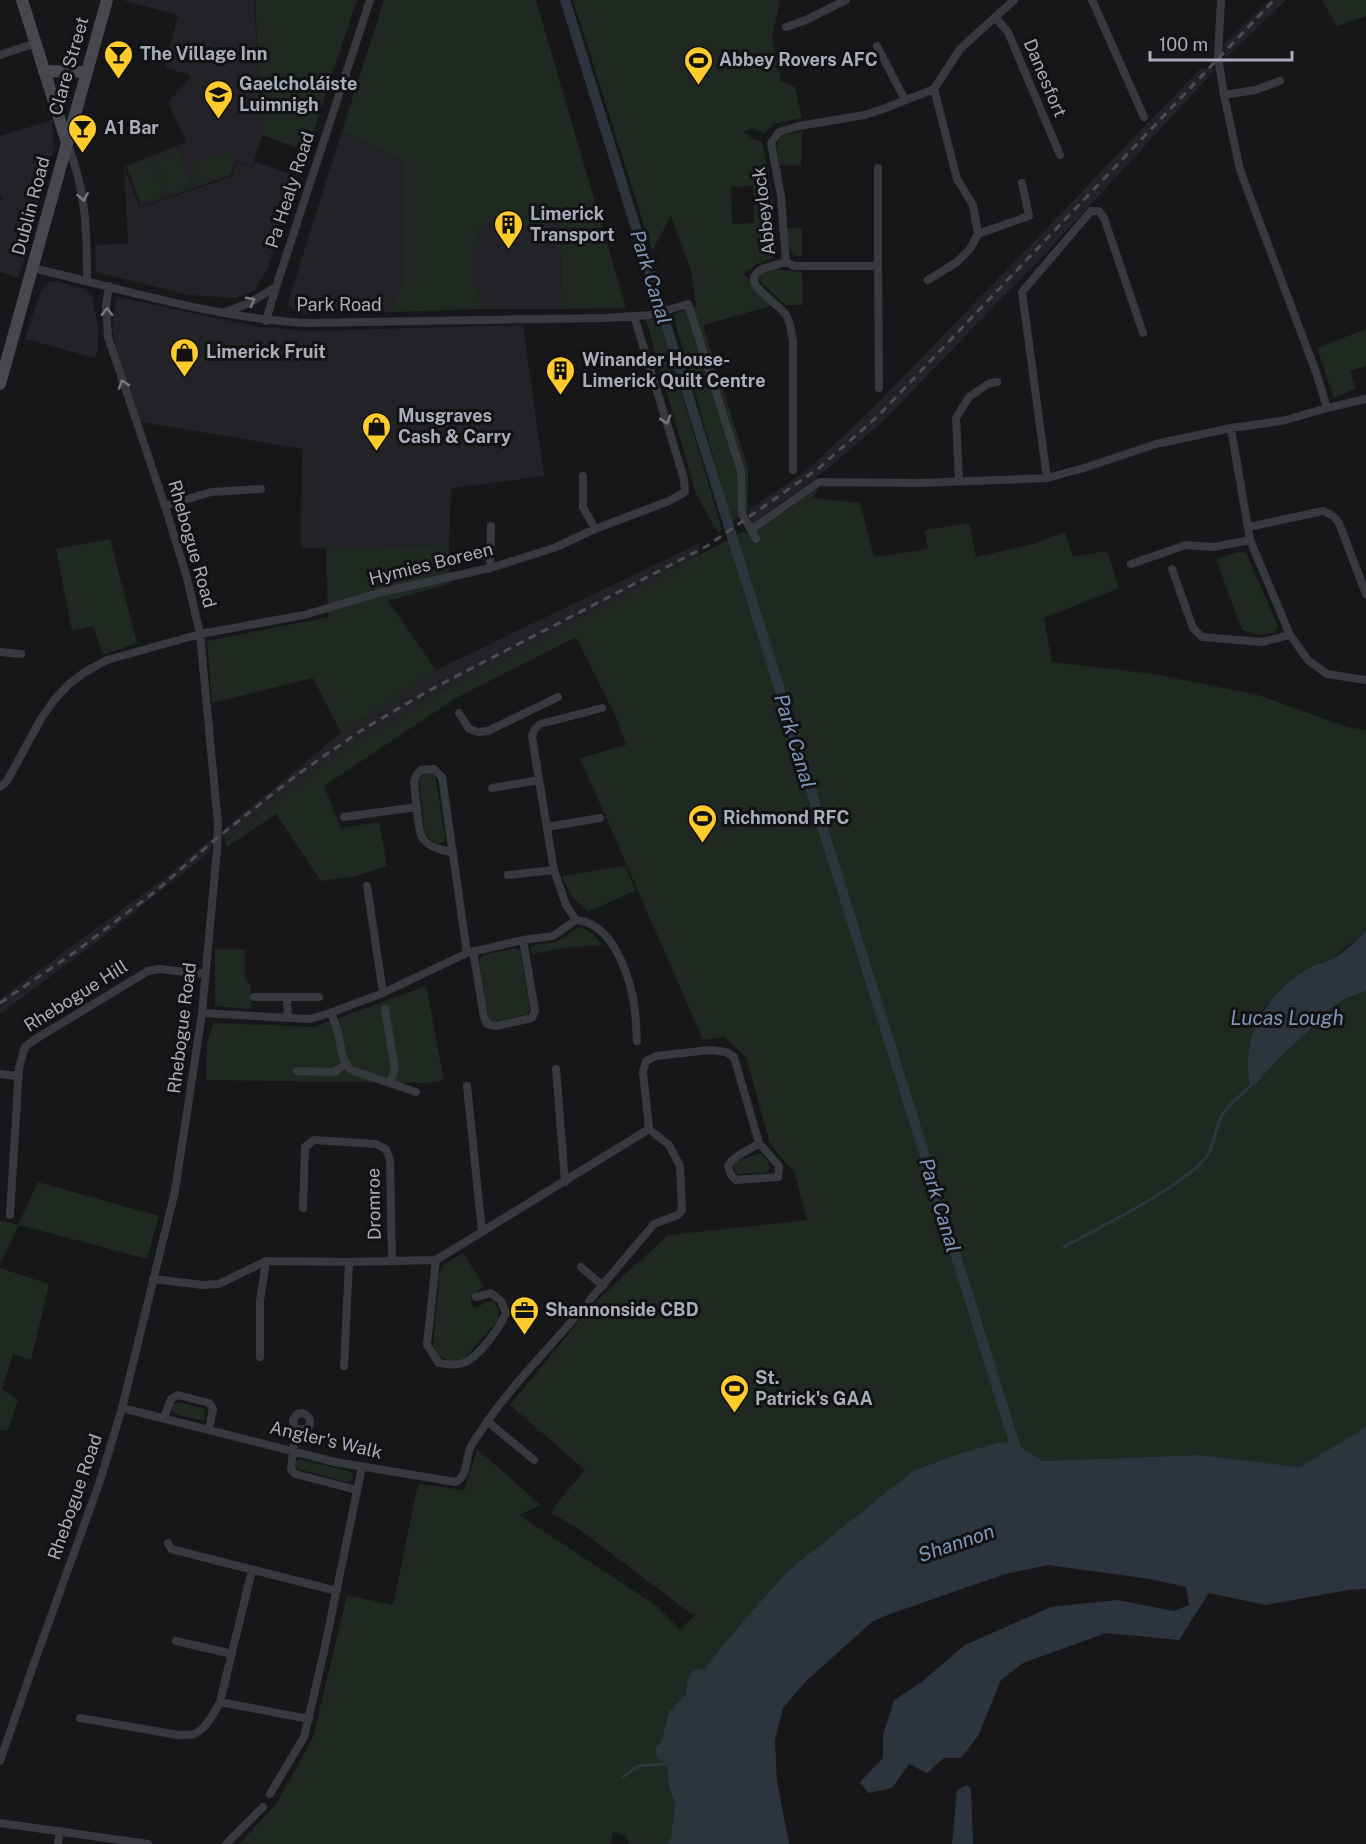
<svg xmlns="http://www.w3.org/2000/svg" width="1366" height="1844" font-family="'Public Sans',sans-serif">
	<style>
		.built { fill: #232327 }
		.green { fill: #1f2821; fill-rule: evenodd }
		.water { fill: #2c353e }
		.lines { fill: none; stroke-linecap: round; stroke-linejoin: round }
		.stream { stroke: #2c353e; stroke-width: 3 }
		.canal { stroke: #2c353e; stroke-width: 10 }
		.street { stroke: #38383f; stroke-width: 8 }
		.secondary { stroke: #46474f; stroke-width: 12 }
		.rail { stroke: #4b4c54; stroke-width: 3; stroke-dasharray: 8 6; stroke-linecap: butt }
		.oneway { stroke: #767883 }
		.labels { text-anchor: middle; stroke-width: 6; stroke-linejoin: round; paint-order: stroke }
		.poi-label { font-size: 18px; font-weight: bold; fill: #a9acba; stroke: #121215; text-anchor: start }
		.street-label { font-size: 18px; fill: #a9acba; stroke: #121215 }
		.water-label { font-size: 20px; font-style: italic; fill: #7e97b7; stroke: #121215 }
	</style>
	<rect width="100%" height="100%" fill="#171719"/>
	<!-- built -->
	<path class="built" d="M122,0h132l8,136 -10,31 -16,-5 -5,13 -90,32 -15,-41 60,-24 -18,-40 24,-26 -27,-9 13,-52z
		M1269,0h17l-60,58 -2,-13z
		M1201,68l14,2 -168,182 -165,170 -56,48 -74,54 -4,-14 58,-39 70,-66z
		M52,120l2,28 -35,130 -19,-6v-71l2,-2 -2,-6v-57z
		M342,131l61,30 1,114 -12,37 -90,2 -15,-9z
		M255,162l42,14 -30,94 -12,20 -11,5 -10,3 -45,-3 -93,-23 -1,-27 33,-1 -4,-78 16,42 92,-32 5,-13 15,5z
		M477,225h83l1,84h-78l-10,-31z
		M57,281l27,8 8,8 6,30v24l-3,7 -70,-19 16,-49 8,-8z
		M117,297l142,30 50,4 214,-6 21,151 -93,12 -2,58 -148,2 1,-99 -162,-27 -22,-68 -6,-26z
		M700,543l-2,14 -271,143 -94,57 -108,84 -1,-12 117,-96 95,-63z
		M211,839v12l-113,90 -98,73v-15l161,-118z"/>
	<!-- green -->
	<path class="green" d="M255,0h102l-49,148 -4,2 -42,-15z
		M384,0h152l90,308 -65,1 -1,-84h-83l-4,53 10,31 -91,3 12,-37 -1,-114 -61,-30z
		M573,0h207l-8,38 9,43 14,6 7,31 -29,6 -9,9 -12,-5 -9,4 12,8 6,1 2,5 9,45 4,59 -1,7 -18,7 -13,10 27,32 -68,19 45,143v42l-16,12 -59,-207 23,-10 -5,-34 -20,-55 -19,35zM753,186l1,37 -22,1 -1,-37z
		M1322,0h44v16l-29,10z
		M802,131l-1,35 -22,-1 -2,-19 4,-10z
		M179,150l12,36 -23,8 -13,-36z
		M231,151l3,9 -5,14 -32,11 -7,-21z
		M152,159l13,36 -24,9 -12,-37z
		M787,228h15v29l-9,-2 -4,-7z
		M773,269l29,3 1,33h-18l-26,-25 -1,-5z
		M659,318l63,211 -4,4 -22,-39 -50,-174z
		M1366,329v37l-16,5 6,17 -22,10 -17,-50z
		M818,488l-5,10 47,5 14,54 54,-8 -3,-19 44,-7 7,34 57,-13 32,-12 8,25 34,-6 12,37 -75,30 8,44 101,12 105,21 89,32 19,3v201l-34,28 -23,9 -14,10 -26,24 -7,9 -6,15 -6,58v3l5,-2 24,-27 31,-28 10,-14 25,-17 21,-8v436l-66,40 -100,-12 -157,6 -29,-18 -14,-1 -42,12 -45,17 -44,36 -130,119 -35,44 -17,10 -1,14 -17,18 -8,30 -2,17 8,5 2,23 6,15 -4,36 -3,6h-39l-3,-8 -13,-4 -2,12h-372l38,-41 36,-66 34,-142 46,10 25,-121 46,6 13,-41 64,56 -22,10 138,91 23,23 14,-13 -114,-86 -30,-18 35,-42 -75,-65 81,-99 77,-71 139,-15 -12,-46 -25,-30 -24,-87 -22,-20 -21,3 -123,-282 46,-13 -9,-26 -41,-82 -120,61 -132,88 17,42 38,-6 8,44 -31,10 -35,5 -45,-67 -49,33 -2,-6 108,-84 94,-57 316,-168 8,2z
		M110,539l27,104 -34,12 -10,-29 -21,5 -16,-82z
		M449,546v38l-61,17 48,69 -95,63 -28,-55 -101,25 -5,-62 121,-24 -2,-70z
		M1238,552l8,1 32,73 -3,7 -16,2 -17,-5 -26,-71z
		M430,773l5,2 11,64 -6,5 -8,-3 -7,-6 -6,-54 4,-7z
		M625,866l11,24 -48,22 -17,-16 -9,-20z
		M582,927l14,10 7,8 -41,3 -30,6 -2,-6c9,-7 16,-3 25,-6 10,-3 16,-13 27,-15z
		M516,948l4,2 10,58 -3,7 -33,6 -5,-1 -10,-59 3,-6z
		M215,949l30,1v28l5,6 2,25 -37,-3z
		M426,986l18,94 -19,3 -219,-3 1,-36 6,-21 101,4z
		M761,1153l8,9 1,6 -4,5 -28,1 -3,-2 -1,-6 2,-5z
		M38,1182l121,34 -12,43 -128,-34 -19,39v-44l18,5z
		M463,1253l21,33 -14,12 4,10c7,0 11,-9 19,-7l5,7v12l-34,39 -13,2 -11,-4 -7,-11 6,-70 4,-11z
		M0,1268l49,16 -18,76 -18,-6 -11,35 16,11 -10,30h-8z
		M176,1402l28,6 1,8 -1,5 -26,-6 -6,-3 1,-6z
		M299,1459l52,13 2,3v5l-5,2 -51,-13 -2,-6z"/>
	<!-- water -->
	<path class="water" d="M1366,931v60l-21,8 -25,17 -10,14 -31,28 -24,27 -5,2c-9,-51 14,-92 59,-119 7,-4 14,-5 21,-8 14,-7 25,-19 36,-29z
		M1366,1427v162l-18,1 -82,15 -57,-12 -30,47 -73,-7 -83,30 -22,17 -23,56 -17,22h-17l-17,15 -18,-9 -17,24 -24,5 -8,-11 23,-24v-23l11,-35 26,-17 45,-38 86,-38 66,-7 57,11 15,-6 -3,-18 -36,-8 -102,-14 -43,9 -115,40 -17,7 -68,61 -22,26 -8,32 2,41 12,63h-121l3,-6 4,-36 -6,-15 -2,-23 -8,-5 -4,-5 1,-7 5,-5 8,-30 17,-18 1,-14 6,-9 11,-2 35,-43 49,-55 125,-100 45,-17 42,-12 14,1 29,18 157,-6 100,12z
		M967,1785l4,4 2,55h-21l5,-54z"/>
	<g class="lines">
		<!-- stream -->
		<path class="stream" d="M1064,1247c32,-18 127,-64 144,-93 8,-13 7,-31 17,-43 7,-10 18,-17 26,-26
			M623,1777l15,-11 30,-2"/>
		<!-- canal -->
		<path class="canal" d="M565,0l453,1455"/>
		<!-- street -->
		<path class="street" d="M1092,0l52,117
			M1221,0l-3,57 6,38 16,75 77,205 10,33
			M995,17l13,15 52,123
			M786,27l20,-7 40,-20
			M877,46l28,54
			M0,55l36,-12
			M934,89l26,-40 54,-49
			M1224,95l31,-5 25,-9
			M67,142c19,50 20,85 20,138
			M878,168v98h-84l-8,-4 -5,-66 -10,-53 8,-11 20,-6 65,-11 19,-6 51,-20
			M978,234l51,-18 -7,-33
			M786,262c-9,3 -25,5 -30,12 -11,12 24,30 30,41 5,8 6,18 7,27v128
			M878,266l1,122
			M33,268c89,21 182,50 273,55l299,-5 45,-3 38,-11 53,167 1,43 14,25
			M928,280l29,-18 13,-13 8,-15 -5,-29 -16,-26 -23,-90
			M226,312l23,-9 27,-16
			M266,321l10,-34 94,-287
			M1231,428l19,112 40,95 18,25 19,14 39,6
			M583,476v31l12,22
			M1047,478l-25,-186 69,-81h8l5,7 39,115
			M959,481l-3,-63 13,-21 19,-13 9,-2
			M165,506l46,-14 50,-3
			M750,527h5l64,-45 100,1 128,-5 37,-10 72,-24 75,-16 51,-7 45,-13 39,-9
			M1249,527l74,-16 10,5 6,7 27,71
			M1131,564l55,-19 28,2 36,-7
			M490,568l1,-42
			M1172,569l21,59 9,9 60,5 28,-7
			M0,652l21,2
			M459,713l10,16 9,3 10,-1 70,-34
			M0,787l7,-6 35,-64 13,-18 14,-15 16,-12 22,-12 93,-26 104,-19 78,-23 108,-24 64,-20 41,-19 74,-28 16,-9 -1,-13 -50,-163
			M492,788l47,-8
			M344,817l73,-10
			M547,827l53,-9
			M453,852c-11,-1 -28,-6 -32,-17 -4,-12 -5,-39 -7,-53l3,-8 4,-4 13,-1 8,8 25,176
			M508,875l46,-5
			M367,886l16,107
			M576,920l-10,-15 -12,-35 -22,-133 2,-7 6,-6 62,-16
			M473,951l11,66 3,7 9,2 36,-8 3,-7 -12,-71
			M254,997h65
			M287,997l1,21
			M385,1009l10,60 -5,14
			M202,1013l108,6 17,-5 56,-21 84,-40 56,-13 30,-4 23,-16c35,3 51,49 57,78 3,14 3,29 4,43
			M331,1013c3,8 7,16 8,24 3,13 2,23 12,33l65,22
			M556,1069l9,113
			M297,1071l37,1 11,-8
			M0,1074l18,2
			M467,1086l15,146
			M303,1208l2,-61 9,-7 62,4 10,5 4,11 2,100
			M10,1215l9,-147 6,-21 9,-7 114,-69 11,-2 46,5
			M436,1260l-9,85 12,18c8,1 15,3 24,0 16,-5 36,-35 43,-50l-5,-12 -10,-8 -15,4
			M581,1267l22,19
			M153,1279l50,6 16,-1 47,-23 83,1 87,-2 213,-131
			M589,1301l65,-77 24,-9 4,-5 -2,-44 -11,-21 -20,-16 -6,-57 3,-11 10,-5 54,-6 16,2 8,5 25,86 20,23 -1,11 -42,3 -5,-5 -3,-9c6,-11 20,-15 31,-23
			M260,1357v-56l6,-40
			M344,1366l5,-104
			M122,1408l213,54 120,20c14,-6 10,-24 16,-36 2,-4 5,-8 8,-12 27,-43 65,-80 98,-119
			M164,1418l7,-19 7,-4 31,8 4,6 -4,20
			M487,1421l47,39
			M298,1430l9,-1c5,-7 4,-12 -4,-16l-6,1 -4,6 1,6 4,4 -5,20 -2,19 4,5 62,16
			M168,1543l3,6 166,42
			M176,1641l56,13
			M220,1702l89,17
			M80,1718l98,17c5,0 12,0 16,-1 12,-5 20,-21 26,-32l32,-132
			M0,1761l33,-95 67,-185 22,-73 53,-217 27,-178 15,-163 1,-26 -18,-190 -13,-56 -22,-72 -57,-169 -2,-31 3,-20
			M270,1794l34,-57 19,-81 39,-189
			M0,1823l148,21
			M58,1844l2,-13
			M226,1844l37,-37"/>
		<!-- secondary -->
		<path class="secondary" d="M22,0l44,140
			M44,71l42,1
			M0,384l107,-384"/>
		<!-- rail -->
		<path class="rail" d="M0,1003l75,-51 81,-61 56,-49 86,-68 64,-44 66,-39 279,-145 112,-78 60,-53 395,-415"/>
	</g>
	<!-- one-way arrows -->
	<defs><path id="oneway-chevron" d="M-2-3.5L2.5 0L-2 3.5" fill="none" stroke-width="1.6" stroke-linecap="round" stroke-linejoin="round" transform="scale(1.5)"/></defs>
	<g class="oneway">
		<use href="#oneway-chevron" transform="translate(83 197) rotate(80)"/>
		<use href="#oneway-chevron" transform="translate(251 301) rotate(-28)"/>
		<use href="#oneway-chevron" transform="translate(107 312) rotate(-89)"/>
		<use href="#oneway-chevron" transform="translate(123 384) rotate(-109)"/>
		<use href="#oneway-chevron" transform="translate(666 420) rotate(73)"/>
	</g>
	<!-- icons -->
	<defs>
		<symbol id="bar-pin" viewBox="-11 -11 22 30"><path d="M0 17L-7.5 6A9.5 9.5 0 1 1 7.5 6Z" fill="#fdcb2c" stroke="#121215"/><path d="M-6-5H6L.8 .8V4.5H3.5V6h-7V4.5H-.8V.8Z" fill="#111"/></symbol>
		<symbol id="stadium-pin" viewBox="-11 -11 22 30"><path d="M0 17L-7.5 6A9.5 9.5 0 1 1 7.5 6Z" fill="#fdcb2c" stroke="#121215"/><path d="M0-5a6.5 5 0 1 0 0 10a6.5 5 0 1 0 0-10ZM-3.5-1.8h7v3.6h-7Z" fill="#111"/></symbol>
		<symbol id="school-pin" viewBox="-11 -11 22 30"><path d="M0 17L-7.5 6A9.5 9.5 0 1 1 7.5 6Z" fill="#fdcb2c" stroke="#121215"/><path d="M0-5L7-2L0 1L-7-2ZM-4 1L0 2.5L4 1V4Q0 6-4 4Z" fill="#111"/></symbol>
		<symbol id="building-pin" viewBox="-11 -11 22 30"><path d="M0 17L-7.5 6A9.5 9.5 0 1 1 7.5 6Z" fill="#fdcb2c" stroke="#121215"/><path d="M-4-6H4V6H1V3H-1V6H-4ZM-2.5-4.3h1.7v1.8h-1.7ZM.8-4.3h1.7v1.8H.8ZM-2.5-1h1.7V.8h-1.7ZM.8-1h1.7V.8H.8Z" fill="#111"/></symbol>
		<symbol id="shop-pin" viewBox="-11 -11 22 30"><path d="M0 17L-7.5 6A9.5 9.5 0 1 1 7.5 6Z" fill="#fdcb2c" stroke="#121215"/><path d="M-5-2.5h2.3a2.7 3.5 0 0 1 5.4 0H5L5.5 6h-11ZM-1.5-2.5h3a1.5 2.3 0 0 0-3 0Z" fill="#111"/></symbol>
		<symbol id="office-pin" viewBox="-11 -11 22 30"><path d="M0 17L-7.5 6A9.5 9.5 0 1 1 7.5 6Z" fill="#fdcb2c" stroke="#121215"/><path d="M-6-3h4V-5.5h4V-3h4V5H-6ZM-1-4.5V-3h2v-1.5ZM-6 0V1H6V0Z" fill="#111"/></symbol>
	</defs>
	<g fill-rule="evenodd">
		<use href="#bar-pin" x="102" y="38" width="33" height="45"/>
		<use href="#stadium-pin" x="682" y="44" width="33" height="45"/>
		<use href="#school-pin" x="202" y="78" width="33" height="45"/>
		<use href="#bar-pin" x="66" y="112" width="33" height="45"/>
		<use href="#building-pin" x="492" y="208" width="33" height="45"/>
		<use href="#shop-pin" x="168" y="336" width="33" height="45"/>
		<use href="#building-pin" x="544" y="354" width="33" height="45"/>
		<use href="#shop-pin" x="360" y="410" width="33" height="45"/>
		<use href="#stadium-pin" x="686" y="802" width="33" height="45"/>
		<use href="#office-pin" x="508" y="1294" width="33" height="45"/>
		<use href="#stadium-pin" x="718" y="1372" width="33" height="45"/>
	</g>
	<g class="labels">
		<!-- poi labels -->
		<g class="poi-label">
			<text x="140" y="60">The Village Inn</text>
			<text x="719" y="66">Abbey Rovers AFC</text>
			<text x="239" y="90">Gaelcholáiste<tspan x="239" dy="21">Luimnigh</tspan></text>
			<text x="104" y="134">A1 Bar</text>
			<text x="530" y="220">Limerick<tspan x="530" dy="21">Transport</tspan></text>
			<text x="206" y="358">Limerick Fruit</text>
			<text x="582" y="366">Winander House-<tspan x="582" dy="21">Limerick Quilt Centre</tspan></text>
			<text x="398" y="422">Musgraves<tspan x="398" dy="21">Cash &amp; Carry</tspan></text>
			<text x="723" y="824">Richmond RFC</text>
			<text x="545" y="1316">Shannonside CBD</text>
			<text x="755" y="1384">St.<tspan x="755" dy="21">Patrick's GAA</tspan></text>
		</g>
		<!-- street labels -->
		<g class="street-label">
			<text transform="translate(69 66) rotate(-74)" y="6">Clare Street</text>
			<text transform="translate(1045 78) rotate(67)" y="6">Danesfort</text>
			<text transform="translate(290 190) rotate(-72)" y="6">Pa Healy Road</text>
			<text transform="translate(31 206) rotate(-75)" y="6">Dublin Road</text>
			<text transform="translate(764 211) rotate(-97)" y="6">Abbeylock</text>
			<text x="339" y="311">Park Road</text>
			<text transform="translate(192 544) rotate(74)" y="6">Rhebogue Road</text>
			<text transform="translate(431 564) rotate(-14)" y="6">Hymies Boreen</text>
			<text transform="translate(76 996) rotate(-32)" y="6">Rhebogue Hill</text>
			<text transform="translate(182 1028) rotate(-83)" y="6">Rhebogue Road</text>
			<text transform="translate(374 1204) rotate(-91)" y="6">Dromroe</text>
			<text transform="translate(326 1440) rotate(13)" y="6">Angler's Walk</text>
			<text transform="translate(75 1497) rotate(-71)" y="6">Rhebogue Road</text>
		</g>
		<!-- water labels -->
		<g class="water-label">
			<text transform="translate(651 277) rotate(73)" y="7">Park Canal</text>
			<text transform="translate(795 741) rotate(73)" y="7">Park Canal</text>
			<text x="1287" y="1025">Lucas Lough</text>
			<text transform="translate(940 1205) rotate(73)" y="7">Park Canal</text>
			<text transform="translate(956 1543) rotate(-19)" y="7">Shannon</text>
		</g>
	</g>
	<!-- scale -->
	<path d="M1150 51v9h142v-9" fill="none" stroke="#a9acba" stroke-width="3"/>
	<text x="1159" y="51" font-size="18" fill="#a9acba" stroke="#121215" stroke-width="4.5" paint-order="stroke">100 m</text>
</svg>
